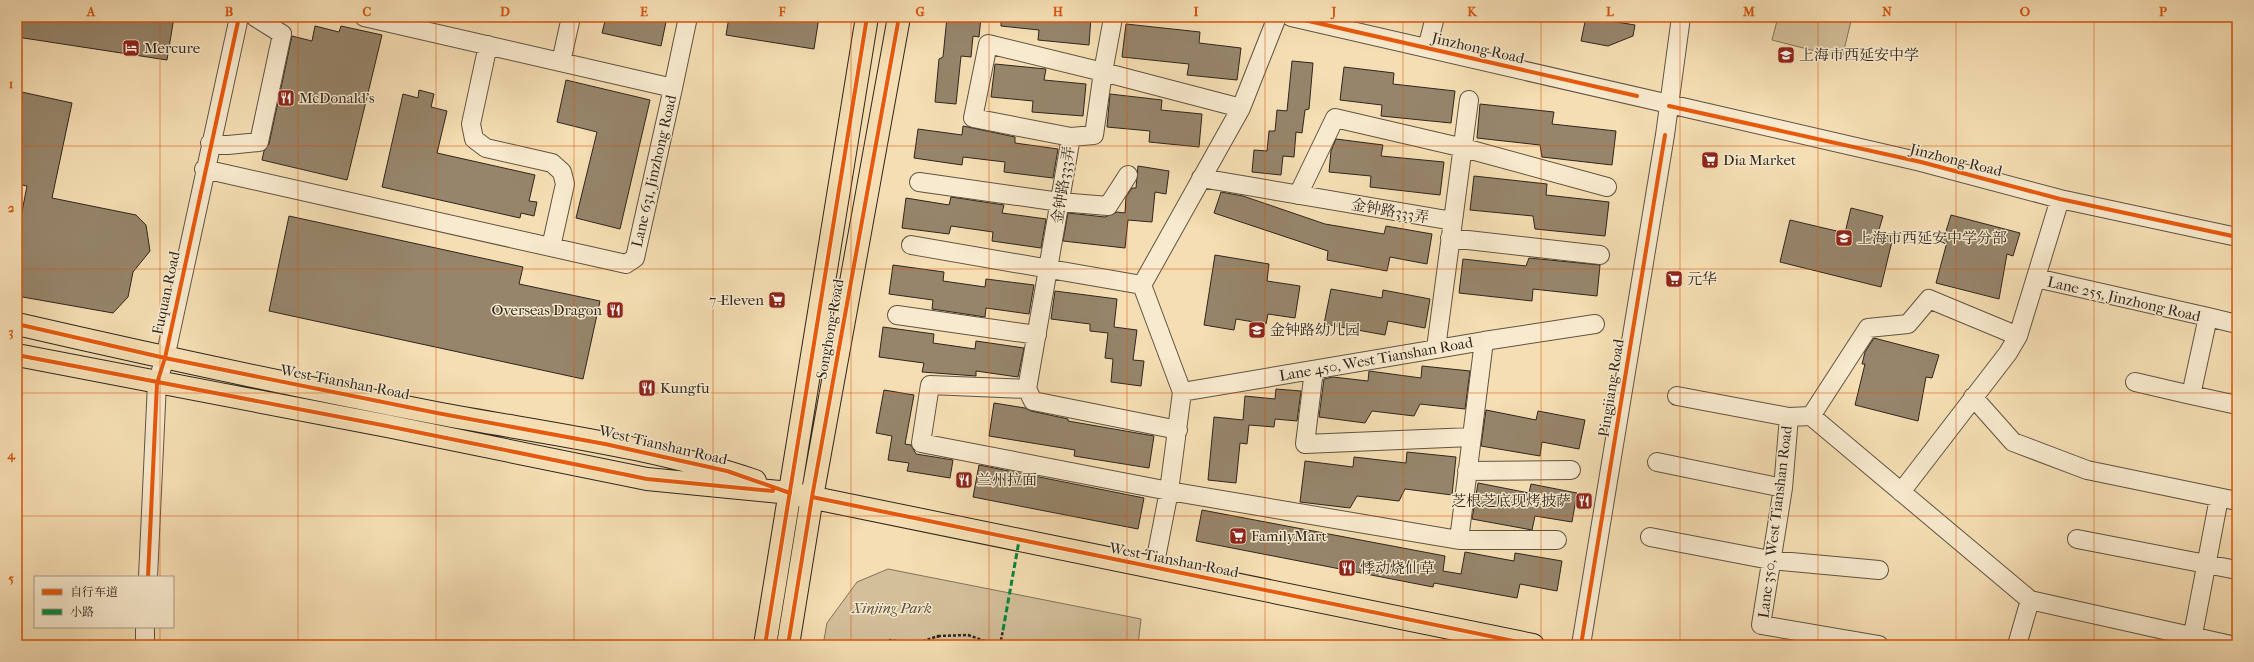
<svg xmlns="http://www.w3.org/2000/svg" width="2254" height="662" font-family="'IM FELL French Canon','Noto Serif SC',serif">
	<style>
		.green { fill: #d3bf9a; stroke: #81725c }
		.building { fill: #96856b; stroke: #2f251d }
		.lines { fill: none; stroke-linecap: round; stroke-linejoin: round }
		.minor-casing { stroke: #605342; stroke-width: 20 }
		.major-casing { stroke: #2f251d; stroke-width: 24 }
		.path { stroke: #2f251d; stroke-width: 2.5; stroke-dasharray: 3 2; stroke-linecap: butt }
		.minor { stroke: #f8eace; stroke-width: 18 }
		.major { stroke: #f5deb3; stroke-width: 22 }
		.quiet { stroke: #00873e; stroke-width: 3; stroke-dasharray: 6 3; stroke-linecap: butt }
		.cycleway-casing { stroke: #f8eace; stroke-width: 6 }
		.cycleway { stroke: #e8590c; stroke-width: 4 }
		.grid { fill: none; stroke: #d6540e; stroke-width: 1; stroke-opacity: 0.55 }
		.labels { text-anchor: middle; stroke-width: 3; stroke-linejoin: round; paint-order: stroke }
		.poi-label { font-size: 15px; fill: #2f251d; stroke: #f8eace; text-anchor: start }
		.street-label { font-size: 15px; fill: #2f251d; stroke: #f8eace }
		.park-label { font-size: 15px; font-style: italic; fill: #584c3c; stroke: #f8eace }
		.neatline { fill: none; stroke: #d6540e; stroke-width: 1.5 }
		.grid-label { font-size: 13px; text-anchor: middle; font-weight: bold; fill: #d6540e }
	</style>
	<rect width="100%" height="100%" fill="#f5deb3"/>
	<filter id="stains"><feTurbulence type="fractalNoise" baseFrequency=".005" numOctaves="4"/><feColorMatrix values="0 0 0 0 .2 0 0 0 0 .09 0 0 0 0 .02 0 0 0 .5 -.17"/></filter>
	<radialGradient id="worn" r=".72"><stop offset=".6" stop-color="#630" stop-opacity="0"/><stop offset="1" stop-color="#630" stop-opacity=".3"/></radialGradient>
	<!-- green -->
	<path class="green" d="M1778,17h74l-10,41 -70,-18z
		M888,569l253,50 -3,26h-315l4,-22 30,-41z"/>
	<!-- building -->
	<path class="building" d="M17,17h157l-7,43 -150,-23z
		M606,17h61l-6,29 -59,-13z
		M729,17h90l-5,32 -88,-14z
		M947,17h34l-2,20 -6,-1 -2,21 -10,-1 -5,48 -21,-2 4,-43 4,-2z
		M1001,17h90l-2,28 -51,-5 1,-10 -38,-4z
		M1586,17l49,8 -2,11 -25,10 -27,-5z
		M1126,24l74,8 -1,11 42,5 -4,32 -50,-5 2,-11 -67,-7z
		M315,26l24,6 2,-6 41,9 -35,145 -85,-20 2,-9 5,-7 23,-108 20,5z
		M1292,61l21,2 -4,46 -4,1 -3,23 -6,-1 -2,25 -11,-1 -2,19 -29,-3 2,-22 13,1 2,-20h6l2,-21 10,1z
		M995,64l51,5 -2,11 42,4 -3,32 -51,-4 1,-11 -42,-4z
		M1344,67l50,6 -1,11 62,7 -4,32 -70,-7 1,-11 -42,-5z
		M566,80l84,20 -30,129 -44,-11 21,-86 -40,-10z
		M419,90l15,4 -3,13 16,4 -10,42 98,22 -6,26 8,1 -3,14 -13,-3 -1,5 -138,-31 21,-93 15,4z
		M17,91l55,12 -20,95 84,17 10,10 4,26 -17,21 -5,25 -15,16 -96,-17v-59l10,-51 -10,-2z
		M1110,94l52,6 -1,10 41,4 -3,33 -50,-5 1,-11 -43,-4z
		M1480,104l74,8 -2,12 64,7 -4,34 -70,-8 -2,-12 -63,-7z
		M963,126l52,11v6l43,6 -5,29 -49,-6 1,-10 -42,-5 -1,8 -48,-7 4,-29 44,6z
		M1336,139l47,6 -2,11 63,6 -4,33 -70,-8 1,-11 -42,-4 2,-21z
		M1138,166l31,5 -3,23 -11,-2 -3,30 -24,-2 -3,28 -62,-7 5,-28 37,4 12,-5 8,1 1,-16 6,-9h4z
		M1474,176l73,8 -1,11 63,7 -4,34 -70,-7 -2,-13 -63,-6z
		M1221,192l22,4 82,28 59,10 2,-8 46,8 -5,30 -37,-7 -3,14 -60,-11 1,-9 -114,-38z
		M951,197l53,8 -2,8 44,6 -5,29 -49,-7 1,-9 -42,-6 -2,8 -47,-6 4,-30 43,7z
		M1851,208l32,8 -5,17 15,4 -12,50 -101,-25 10,-42 55,13z
		M1951,215l69,18 -7,23 -6,-2 -8,45 -63,-16 11,-41 -4,-1z
		M289,216l234,51 -4,17 81,17 -17,78 -314,-68z
		M1215,255l54,9 -2,17 33,5 -5,32 -27,-4 -2,10 -30,-5 -2,11 -30,-5z
		M1529,258l71,7 -3,31 -64,-7 -1,12 -73,-8 4,-34 63,7z
		M893,265l51,7 -1,9 42,6 1,-8 48,6 -5,29 -43,-6 -1,9 -53,-8 1,-9 -44,-6z
		M1331,289l51,9 1,-8 47,9 -5,29 -37,-7 -3,14 -61,-11z
		M1055,291l62,8 -3,28 23,3 -4,30 11,1 -3,25 -30,-4 2,-23 -8,-1 3,-25 -18,-2v-7l-39,-5z
		M883,327l51,7 -1,9 42,6 1,-8 48,7 -6,29 -42,-6v5l-54,-4 2,-9 -45,-6z
		M1874,338l65,17 -7,23 -6,-1 -8,44 -63,-16 10,-41h-3l3,-12z
		M1422,366l48,5 -5,38 -45,-5 -6,12 -42,-5 -7,12 -46,-6 5,-38 9,-2 35,4 1,-10 52,7z
		M1276,389l25,2 -4,30 -22,-2 -1,8 -25,-2 -2,19 -7,-1 -4,40 -28,-3 6,-63 29,3 2,-24 30,3z
		M884,390l30,5 -9,49 6,1 5,9 37,6 -3,18 -43,-7 2,-8 -21,-3 4,-24 -16,-3z
		M994,403l31,5 6,3 37,8v2l86,15 -5,32 -75,-12 1,-6 -86,-14z
		M1486,410l50,10 2,-9 47,9 -6,29 -37,-7 -2,14 -59,-10z
		M1407,452l49,5 -4,38 -47,-6 -6,12 -42,-5 -7,12 -50,-6 5,-41 48,6 1,-10 52,6z
		M979,465l165,33 -6,31 -165,-32z
		M1478,483l51,10 2,-9 46,9 -5,29 -37,-6 -3,14 -60,-11z
		M1202,510l243,46 -2,15 18,3 4,-22 49,9 1,-8 47,8 -5,30 -37,-7 -3,14 -83,-15 -1,4 -237,-46z"/>
	<g class="lines">
		<defs>
			<path id="minor" d="M364,17l309,71 15,-71
				M1291,17l630,145 139,37 177,38
				M488,45l-17,79 3,15 12,9 66,15 10,9 3,12 -14,63
				M1427,48l8,-31
				M561,62l10,-45
				M1071,137l-98,-19 15,-74 115,28 10,-54
				M210,143l18,2 31,-3 23,-108 -27,-17
				M204,169l422,95 9,-6 38,-170
				M1201,178l252,43 -17,127
				M919,182l141,20 48,4 20,-31
				M1298,195l37,-77 129,30 143,39
				M1453,221l16,-121
				M1450,238l150,17
				M911,245l231,40 40,107 -13,99 -15,77
				M2036,278l172,39 -17,78 46,10
				M1142,285l99,-177 36,-91
				M897,315l140,20
				M2208,317l29,7
				M1484,341l111,-17
				M1314,370l-9,74 166,-7
				M2135,382l56,13
				M1027,389l-97,-4 -9,58 248,48 290,49 25,-199 -302,51
				M1677,396l112,21
				M1973,397l40,45 74,28 150,31
				M1811,416l57,-88 40,-4 21,-25 89,37
				M1178,430l-145,-29 -6,-12 44,-252 23,-2 9,-63 138,36
				M1657,462l126,26
				M1467,471l104,-1
				M1901,492l107,-139 10,-17 42,-137
				M1650,537l120,23 109,10
				M2077,539l160,31
				M1459,540h98
				M148,577l9,-194 8,-25 74,-341
				M145,645v-18
				M1581,645l84,-510 16,-118
				M1879,645l-118,-20 22,-137 6,-71 22,-1 219,184 201,45
				M2017,645l13,-45
				M2191,645l28,-147"/>
			<path id="major" d="M17,324c139,32 279,62 419,89 106,20 216,33 319,68
				M17,355l370,71 260,53 143,14 743,152
				M765,645l102,-628
				M788,645l24,-148 87,-480"/>
		</defs>
		<!-- minor casing -->
		<use href="#minor" class="minor-casing"/>
		<!-- major casing -->
		<use href="#major" class="major-casing"/>
		<!-- path -->
		<path class="path" d="M938,636l30,-1 28,10
			M886,645l4,-5 25,4 23,-8 -1,9
			M1000,645l3,-15
			M1012,645h10"/>
		<!-- minor -->
		<use href="#minor" class="minor"/>
		<!-- major -->
		<use href="#major" class="major"/>
		<!-- quiet -->
		<path class="quiet" d="M1003,630l16,-89"/>
		<defs>
			<path id="cycleway" d="M1291,17l346,79
				M1669,106l252,56 139,37 177,38
				M17,324l148,34 272,55 168,31 122,27 63,22
				M17,355l370,71 260,53 126,12
				M812,497l721,148
				M148,577l9,-194 8,-25 74,-341
				M765,645l102,-628
				M788,645l24,-148 87,-480
				M1581,645l84,-510"/>
		</defs>
		<!-- cycleway casing -->
		<use href="#cycleway" class="cycleway-casing"/>
		<!-- cycleway -->
		<use href="#cycleway" class="cycleway"/>
	</g>
	<!-- grid -->
	<path class="grid" d="M160,17v560M298,17v628M436,17v628M574,17v628M713,17v628M851,17v628M989,17v628M1127,17v628M1265,17v628M1403,17v628M1541,17v628M1680,17v628M1818,17v628M1956,17v628M2094,17v628M17,146h2220M17,269h2220M17,393h2220M17,516h2220M160,627v18"/>
	<!-- icons -->
	<defs>
		<symbol id="hotel-square" viewBox="-11 -11 22 22"><rect x="-9" y="-9" width="18" height="18" rx="4" fill="#8f2418" stroke="#f8eace"/><path d="M-6-4.5h1.5V1H6V5H4.5V3h-9V5H-6ZM-4 0a1.8 1.8 0 1 1 3.6 0ZM.5 0V-2.5h3Q6-2.5 6 0Z" fill="#fff"/></symbol>
		<symbol id="school-square" viewBox="-11 -11 22 22"><rect x="-9" y="-9" width="18" height="18" rx="4" fill="#8f2418" stroke="#f8eace"/><path d="M0-5L7-2L0 1L-7-2ZM-4 1L0 2.5L4 1V4Q0 6-4 4Z" fill="#fff"/></symbol>
		<symbol id="restaurant-square" viewBox="-11 -11 22 22"><rect x="-9" y="-9" width="18" height="18" rx="4" fill="#8f2418" stroke="#f8eace"/><path d="M-5-6h1v4h1v-4h1v4h1v-4h1v5L-1.5 .5V6h-2V.5L-5-1ZM5-6V6H3V1.5H1.5Q1.5-4 5-6Z" fill="#fff"/></symbol>
		<symbol id="supermarket-square" viewBox="-11 -11 22 22"><rect x="-9" y="-9" width="18" height="18" rx="4" fill="#8f2418" stroke="#f8eace"/><path d="M-6-5.5h2.5l.6 2H6L4.5 2H-2.5L-4.4-4H-6ZM-1.5 3.2a1.3 1.3 0 1 0 .1 0ZM3 3.2a1.3 1.3 0 1 0 .1 0Z" fill="#fff"/></symbol>
	</defs>
	<g fill-rule="evenodd">
		<use href="#hotel-square" x="121" y="38" width="20" height="20"/>
		<use href="#school-square" x="1776" y="45" width="20" height="20"/>
		<use href="#restaurant-square" x="276" y="88" width="20" height="20"/>
		<use href="#supermarket-square" x="1700" y="150" width="20" height="20"/>
		<use href="#school-square" x="1834" y="228" width="20" height="20"/>
		<use href="#supermarket-square" x="1664" y="269" width="20" height="20"/>
		<use href="#supermarket-square" x="767" y="290" width="20" height="20"/>
		<use href="#restaurant-square" x="605" y="300" width="20" height="20"/>
		<use href="#school-square" x="1247" y="320" width="20" height="20"/>
		<use href="#restaurant-square" x="637" y="378" width="20" height="20"/>
		<use href="#restaurant-square" x="954" y="470" width="20" height="20"/>
		<use href="#restaurant-square" x="1574" y="491" width="20" height="20"/>
		<use href="#supermarket-square" x="1228" y="526" width="20" height="20"/>
		<use href="#restaurant-square" x="1337" y="558" width="20" height="20"/>
	</g>
	<g class="labels">
		<!-- poi labels -->
		<g class="poi-label">
			<text x="144" y="53">Mercure</text>
			<text x="1799" y="60">上海市西延安中学</text>
			<text x="299" y="103">McDonald's</text>
			<text x="1723" y="165">Dia Market</text>
			<text x="1857" y="243">上海市西延安中学分部</text>
			<text x="1687" y="284">元华</text>
			<text x="764" y="305" text-anchor="end">7-Eleven</text>
			<text x="602" y="315" text-anchor="end">Overseas Dragon</text>
			<text x="1270" y="335">金钟路幼儿园</text>
			<text x="660" y="393">Kungfu</text>
			<text x="977" y="485">兰州拉面</text>
			<text x="1571" y="506" text-anchor="end">芝根芝底现烤披萨</text>
			<text x="1251" y="541">FamilyMart</text>
			<text x="1360" y="573">悸动烧仙草</text>
		</g>
		<!-- street labels -->
		<g class="street-label">
			<text transform="translate(1478 48) rotate(13)" y="5">Jinzhong Road</text>
			<text transform="translate(1956 160) rotate(14)" y="5">Jinzhong Road</text>
			<text transform="translate(654 171) rotate(-77)" y="5">Lane 631, Jinzhong Road</text>
			<text transform="translate(1063 185) rotate(-81)" y="5">金钟路333弄</text>
			<text transform="translate(1390 211) rotate(10)" y="5">金钟路333弄</text>
			<text transform="translate(166 293) rotate(-78)" y="5">Fuquan Road</text>
			<text transform="translate(2124 299) rotate(13)" y="5">Lane 255, Jinzhong Road</text>
			<text transform="translate(830 329) rotate(-80)" y="5">Songhong Road</text>
			<text transform="translate(1376 359) rotate(-10)" y="5">Lane 450, West Tianshan Road</text>
			<text transform="translate(345 382) rotate(11)" y="5">West Tianshan Road</text>
			<text transform="translate(1611 388) rotate(-81)" y="5">Pingjiang Road</text>
			<text transform="translate(663 445) rotate(13)" y="5">West Tianshan Road</text>
			<text transform="translate(1775 522) rotate(-83)" y="5">Lane 350, West Tianshan Road</text>
			<text transform="translate(1174 560) rotate(11)" y="5">West Tianshan Road</text>
		</g>
		<!-- park labels -->
		<g class="park-label">
			<text x="892" y="613">Xinjing Park</text>
		</g>
	</g>
	<!-- margin -->
	<rect width="2254" height="662" fill="none" stroke="#f5deb3" stroke-width="44"/>
	<!-- legend -->
	<rect x="34" y="576" width="140" height="52" fill="#f8eace" stroke="#a89b87"/>
	<rect x="42" y="589" width="20" height="6" fill="#e8590c" stroke="#a89b87"/>
	<text x="70" y="596" font-size="12" fill="#2f251d">自行车道</text>
	<rect x="42" y="609" width="20" height="6" fill="#00873e" stroke="#a89b87"/>
	<text x="70" y="616" font-size="12" fill="#2f251d">小路</text>
	<rect x="22" y="22" width="2210" height="618" class="neatline"/>
	<g class="grid-label">
		<text x="91" y="16">A</text>
		<text x="229" y="16">B</text>
		<text x="367" y="16">C</text>
		<text x="505" y="16">D</text>
		<text x="644" y="16">E</text>
		<text x="782" y="16">F</text>
		<text x="920" y="16">G</text>
		<text x="1058" y="16">H</text>
		<text x="1196" y="16">I</text>
		<text x="1334" y="16">J</text>
		<text x="1472" y="16">K</text>
		<text x="1610" y="16">L</text>
		<text x="1749" y="16">M</text>
		<text x="1887" y="16">N</text>
		<text x="2025" y="16">O</text>
		<text x="2163" y="16">P</text>
		<text x="11" y="88">1</text>
		<text x="11" y="212">2</text>
		<text x="11" y="336">3</text>
		<text x="11" y="459">4</text>
		<text x="11" y="583">5</text>
	</g>
	<rect width="100%" height="100%" filter="url(#stains)"/>
	<rect width="100%" height="100%" fill="url(#worn)"/>
</svg>
